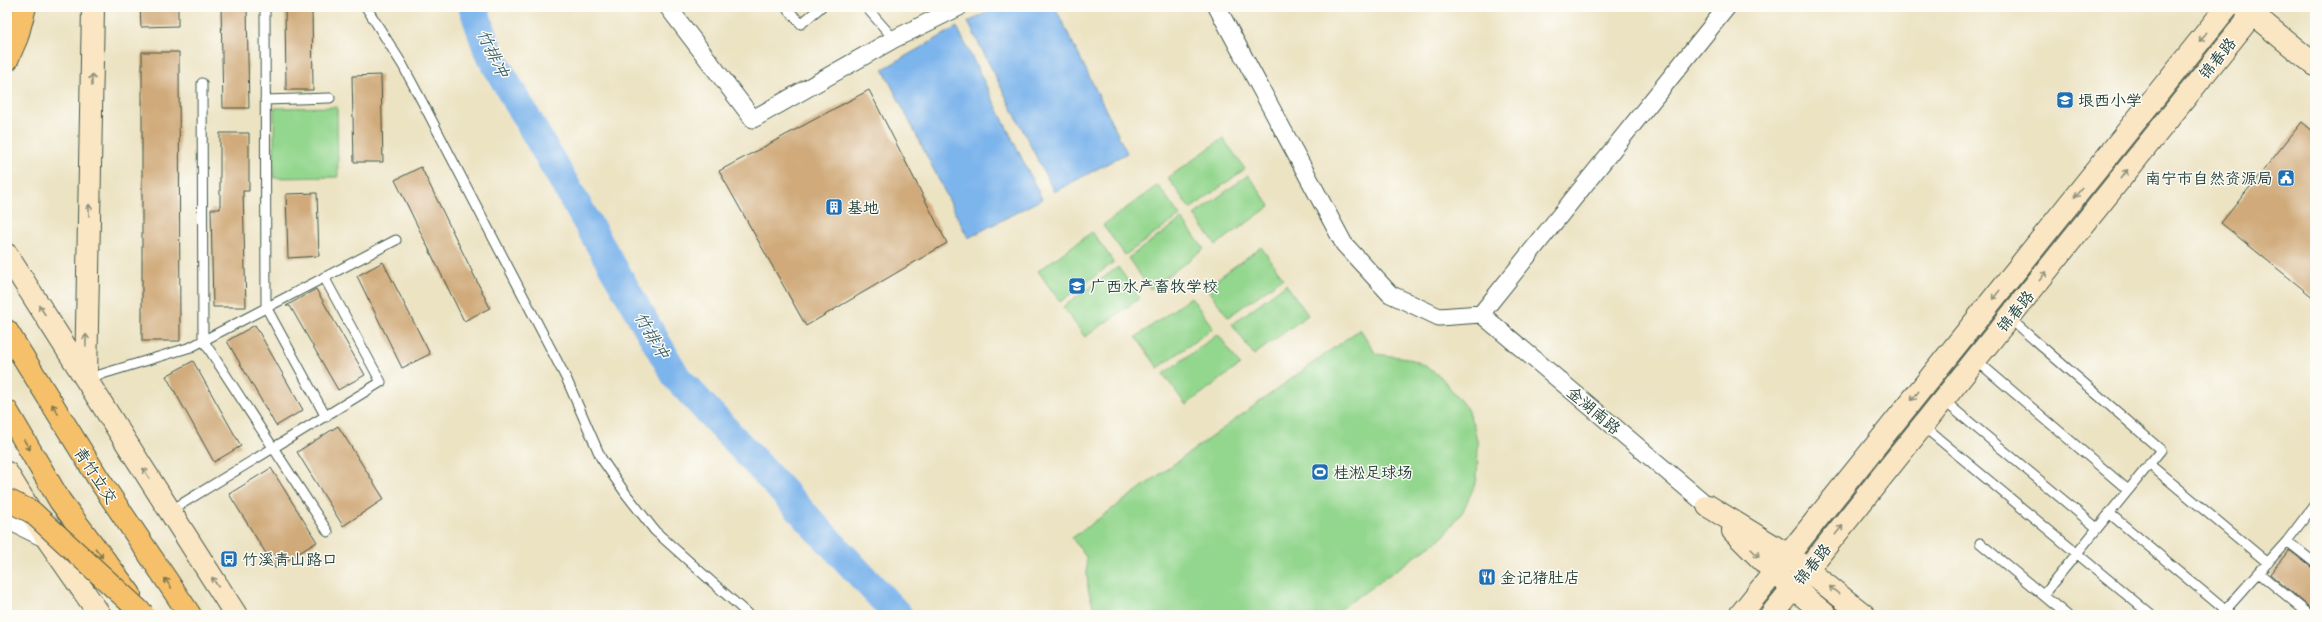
<svg xmlns="http://www.w3.org/2000/svg" width="2322" height="622" font-family="Caveat,'LXGW WenKai TC',sans-serif">
	<style>
		.green { fill: #93d68d; stroke: #598a60 }
		.water { fill: #7bb4ec; stroke: #4d7890 }
		.lines { fill: none; stroke-linecap: round; stroke-linejoin: round }
		.river { stroke: #7bb4ec; stroke-width: 29 }
		.building { fill: #d0aa7a }
		.lane-casing { stroke: #3e5649; stroke-width: 11 }
		.street-casing { stroke: #3e5649; stroke-width: 19 }
		.secondary-casing { stroke: #3e5649; stroke-width: 24 }
		.highway-casing { stroke: #3e5649; stroke-width: 24 }
		.lane { stroke: #fff; stroke-width: 9 }
		.street { stroke: #fff; stroke-width: 17 }
		.secondary { stroke: #fbe6c4; stroke-width: 22 }
		.highway { stroke: #f6c06b; stroke-width: 22 }
		.highway-bridge-casing { stroke: #3e5649; stroke-width: 24; stroke-linecap: butt }
		.highway-bridge { stroke: #f6c06b; stroke-width: 22 }
		.oneway { stroke: #8d927c }
		.oneway2 { stroke: #80784d }
		.labels { text-anchor: middle; stroke-width: 3; stroke-linejoin: round; paint-order: stroke }
		.street-label { font-size: 16px; fill: #1f3d34; stroke: #fdfcf7 }
		.poi-label { font-size: 16px; fill: #1f3d34; stroke: #fdfcf7; text-anchor: start }
		.water-label { font-size: 17px; font-style: italic; fill: #3b616b; stroke: #fdfcf7 }
	</style>
	<rect width="100%" height="100%" fill="#fdfcf7"/>
	<filter id="ink" filterUnits="userSpaceOnUse"><feTurbulence type="fractalNoise" baseFrequency=".025" numOctaves="2"/><feDisplacementMap in="SourceGraphic" scale="8" xChannelSelector="R" yChannelSelector="G"/><feConvolveMatrix kernelMatrix="1 2 1 2 8 2 1 2 1" color-interpolation-filters="sRGB"/></filter>
	<filter id="wash" filterUnits="userSpaceOnUse"><feTurbulence type="fractalNoise" baseFrequency=".012" numOctaves="4" result="noise"/><feDisplacementMap in="SourceGraphic" scale="16" xChannelSelector="R" yChannelSelector="G"/><feGaussianBlur stdDeviation="0.9" result="paint"/><feColorMatrix in="noise" values="0 0 0 0 0 0 0 0 0 0 0 0 0 0 0 0 0 1.4 0 .05"/><feComposite in="paint" operator="in"/></filter>
	<g filter="url(#wash)">
		<rect width="100%" height="100%" fill="#ece3c3"/>
		<!-- green -->
		<path class="green" d="M337,107l1,70 -64,1v-70z
			M1223,138l22,31 -55,40 -22,-31z
			M1248,175l22,31 -54,39 -22,-30z
			M1158,185l22,31 -55,39 -22,-30z
			M1182,219l22,30 -54,40 -22,-31z
			M1092,232l22,30 -54,40 -22,-31z
			M1261,247l22,31 -55,39 -22,-30z
			M1118,267l22,31 -55,39 -22,-30z
			M1286,284l22,31 -54,40 -22,-31z
			M1191,297l22,31 -55,40 -22,-31z
			M1360,329l16,25 31,4 17,7 17,12 26,32 7,18 4,19 -1,34 -14,31 -20,26 -111,78h-236l-8,-26 -2,-32 -14,-19z
			M1218,334l22,31 -54,40 -23,-31z"/>
		<!-- water -->
		<path class="water" d="M997,7h58l72,146 -73,39 -86,-170z
			M957,27l85,172 -74,39 -85,-169z"/>
		<g class="lines">
			<!-- river -->
			<path class="river" d="M473,7l15,44 189,327 221,237"/>
		</g>
		<g id="blocks">
			<!-- building -->
			<path class="building" d="M140,7h38v19l-37,1z
				M221,7h26l2,101h-26z
				M285,7h27l1,83h-27z
				M142,52h37l1,289h-38z
				M381,75l2,87h-29l-2,-86z
				M869,90l78,153 -141,83 -87,-155z
				M2302,122l13,11v166l-94,-76z
				M220,133h29v58h-6l3,116h-33l-2,-98h9z
				M421,167l69,141 -26,13 -69,-141z
				M317,193l2,63 -31,2 -2,-64z
				M383,262l47,92 -28,14 -45,-92z
				M316,289l49,86 -27,15 -48,-84h-4z
				M255,325l48,85 -27,16 -49,-85z
				M193,361l48,85 -27,16 -48,-86z
				M338,426l46,73 -41,27 -46,-74z
				M271,468l46,74 -42,26 -46,-74z
				M2289,550l26,20v42l-45,-38z"/>
		</g>
	</g>
	<g filter="url(#ink)">
		<use href="#blocks" fill-opacity="0" stroke="#3e5649" stroke-width="1"/>
		<g class="lines">
			<defs>
				<path id="lane" d="M265,7l1,300 60,110
					M366,7l36,57 24,45 141,271 34,78 25,36 29,37 94,84
					M786,7l15,17 20,-17
					M866,7l28,32
					M202,83l1,257 125,192
					M265,100l65,-2
					M2009,318l152,132 -118,145
					M1976,360l152,130
					M86,379l105,-32 205,-107
					M1943,400l154,128
					M1923,426l228,189
					M2149,464l119,99
					M170,511l211,-129 -57,-105
					M2109,513l122,102
					M2287,541l28,22
					M1980,543l87,72
					M2259,573l51,42
					M2221,615l66,-74 28,-37"/>
				<path id="street" d="M668,7l85,112 141,-80 65,-32
					M1217,7l127,237 46,50 49,23 42,-3 246,-307
					M1481,314l227,192
					M7,520l41,20"/>
				<path id="secondary" d="M2244,7l71,58
					M7,255l229,360
					M86,379l7,-372
					M7,473l41,67 52,75
					M1708,506l80,49 76,60
					M1733,531l41,41 52,43
					M1740,615l487,-608
					M1771,615l487,-608"/>
				<path id="highway" d="M7,60l10,-23 8,-30
					M7,331l91,147 92,137
					M7,411l53,90 70,93"/>
			</defs>
			<!-- lane casing -->
			<use href="#lane" class="lane-casing"/>
			<!-- street casing -->
			<use href="#street" class="street-casing"/>
			<!-- secondary casing -->
			<use href="#secondary" class="secondary-casing"/>
			<!-- highway casing -->
			<use href="#highway" class="highway-casing"/>
			<!-- lane -->
			<use href="#lane" class="lane"/>
			<!-- street -->
			<use href="#street" class="street"/>
			<!-- secondary -->
			<use href="#secondary" class="secondary"/>
			<!-- highway -->
			<use href="#highway" class="highway"/>
			<defs>
				<path id="highway-bridge" d="M7,500l25,12 112,103"/>
			</defs>
			<!-- highway-bridge casing -->
			<use href="#highway-bridge" class="highway-bridge-casing"/>
			<!-- highway-bridge -->
			<use href="#highway-bridge" class="highway-bridge"/>
		</g>
		<!-- one-way arrows -->
		<defs><path id="oneway-shaft" d="M-6 0H5M1.5-3L5.5 0L1.5 3" fill="none" stroke-width="1.6" stroke-linecap="round" stroke-linejoin="round"/></defs>
		<g class="oneway">
			<use href="#oneway-shaft" transform="translate(2203 37) rotate(129)"/>
			<use href="#oneway-shaft" transform="translate(92 80) rotate(-89)"/>
			<use href="#oneway-shaft" transform="translate(2124 174) rotate(-51)"/>
			<use href="#oneway-shaft" transform="translate(2078 193) rotate(129)"/>
			<use href="#oneway-shaft" transform="translate(89 210) rotate(-89)"/>
			<use href="#oneway-shaft" transform="translate(2043 276) rotate(-51)"/>
			<use href="#oneway-shaft" transform="translate(1996 295) rotate(129)"/>
			<use href="#oneway-shaft" transform="translate(42 310) rotate(-123)"/>
			<use href="#oneway-shaft" transform="translate(86 340) rotate(-89)"/>
			<use href="#oneway-shaft" transform="translate(1915 396) rotate(129)"/>
			<use href="#oneway-shaft" transform="translate(146 473) rotate(-123)"/>
			<use href="#oneway-shaft" transform="translate(1839 530) rotate(-51)"/>
			<use href="#oneway-shaft" transform="translate(1755 553) rotate(45)"/>
			<use href="#oneway-shaft" transform="translate(215 582) rotate(-123)"/>
			<use href="#oneway-shaft" transform="translate(1834 590) rotate(-141)"/>
		</g>
		<g class="oneway2">
			<use href="#oneway-shaft" transform="translate(55 409) rotate(-122)"/>
			<use href="#oneway-shaft" transform="translate(27 445) rotate(59)"/>
			<use href="#oneway-shaft" transform="translate(99 553) rotate(53)"/>
			<use href="#oneway-shaft" transform="translate(168 583) rotate(-124)"/>
		</g>
	</g>
	<!-- icons -->
	<defs>
		<symbol id="school-square" viewBox="-11 -11 22 22"><rect x="-9" y="-9" width="18" height="18" rx="4" fill="#1f6fb2" stroke="#fdfcf7"/><path d="M0-5L7-2L0 1L-7-2ZM-4 1L0 2.5L4 1V4Q0 6-4 4Z" fill="#fff"/></symbol>
		<symbol id="civic-square" viewBox="-11 -11 22 22"><rect x="-9" y="-9" width="18" height="18" rx="4" fill="#1f6fb2" stroke="#fdfcf7"/><path d="M-.6-6.5H3V-4.5H.6V-3L4-1V1h2V6H-6V1h2V-1L-.6-3ZM-1.2 2.5V6h2.4V2.5Z" fill="#fff"/></symbol>
		<symbol id="building-square" viewBox="-11 -11 22 22"><rect x="-9" y="-9" width="18" height="18" rx="4" fill="#1f6fb2" stroke="#fdfcf7"/><path d="M-4-6H4V6H1V3H-1V6H-4ZM-2.5-4.3h1.7v1.8h-1.7ZM.8-4.3h1.7v1.8H.8ZM-2.5-1h1.7V.8h-1.7ZM.8-1h1.7V.8H.8Z" fill="#fff"/></symbol>
		<symbol id="stadium-square" viewBox="-11 -11 22 22"><rect x="-9" y="-9" width="18" height="18" rx="4" fill="#1f6fb2" stroke="#fdfcf7"/><path d="M0-5a6.5 5 0 1 0 0 10a6.5 5 0 1 0 0-10ZM-3.5-1.8h7v3.6h-7Z" fill="#fff"/></symbol>
		<symbol id="bus-square" viewBox="-11 -11 22 22"><rect x="-9" y="-9" width="18" height="18" rx="4" fill="#1f6fb2" stroke="#fdfcf7"/><path d="M-5-6H5V4H4V6H2V4H-2V6H-4V4H-5ZM-3.5-4V0h7V-4ZM-3.5 1.2v1.5H-2V1.2ZM2 1.2v1.5H3.5V1.2Z" fill="#fff"/></symbol>
		<symbol id="restaurant-square" viewBox="-11 -11 22 22"><rect x="-9" y="-9" width="18" height="18" rx="4" fill="#1f6fb2" stroke="#fdfcf7"/><path d="M-5-6h1v4h1v-4h1v4h1v-4h1v5L-1.5 .5V6h-2V.5L-5-1ZM5-6V6H3V1.5H1.5Q1.5-4 5-6Z" fill="#fff"/></symbol>
	</defs>
	<g fill-rule="evenodd">
		<use href="#school-square" x="2055" y="90" width="20" height="20"/>
		<use href="#civic-square" x="2276" y="168" width="20" height="20"/>
		<use href="#building-square" x="824" y="197" width="20" height="20"/>
		<use href="#school-square" x="1067" y="276" width="20" height="20"/>
		<use href="#stadium-square" x="1310" y="462" width="20" height="20"/>
		<use href="#bus-square" x="219" y="549" width="20" height="20"/>
		<use href="#restaurant-square" x="1477" y="567" width="20" height="20"/>
	</g>
	<g class="labels">
		<!-- street labels -->
		<g class="street-label">
			<text transform="translate(2217 58) rotate(-51)" y="6">锦春路</text>
			<text transform="translate(2015 311) rotate(-51)" y="6">锦春路</text>
			<text transform="translate(1594 410) rotate(40)" y="6">金湖南路</text>
			<text transform="translate(96 475) rotate(57)" y="6">青竹立交</text>
			<text transform="translate(1812 564) rotate(-51)" y="6">锦春路</text>
		</g>
		<!-- poi labels -->
		<g class="poi-label">
			<text x="2078" y="106">埌西小学</text>
			<text x="2273" y="184" text-anchor="end">南宁市自然资源局</text>
			<text x="847" y="213">基地</text>
			<text x="1090" y="292">广西水产畜牧学校</text>
			<text x="1333" y="478">桂淞足球场</text>
			<text x="242" y="565">竹溪青山路口</text>
			<text x="1500" y="583">金记猪肚店</text>
		</g>
		<!-- water labels -->
		<g class="water-label">
			<text transform="translate(493 53) rotate(65)" y="6">竹排冲</text>
			<text transform="translate(652 335) rotate(60)" y="6">竹排冲</text>
		</g>
	</g>
	<!-- margin -->
	<rect width="2322" height="622" fill="none" stroke="#fdfcf7" stroke-width="24"/>
</svg>
